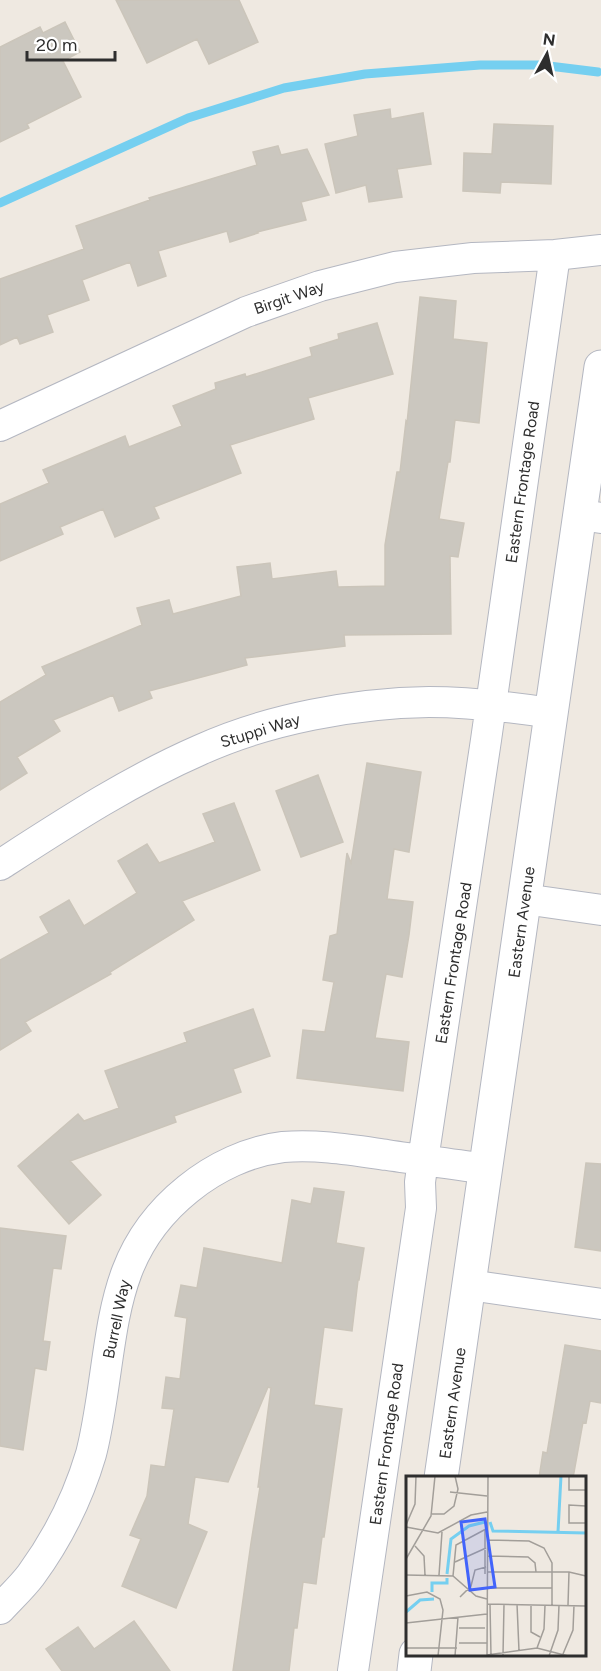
<svg xmlns="http://www.w3.org/2000/svg" width="601" height="1671" font-family="Figtree,sans-serif">
	<style>
		.lines { fill: none; stroke-linecap: round; stroke-linejoin: round }
		.stream { stroke: #75cff0; stroke-width: 9 }
		.building { fill: #cbc7bf; stroke: #cbc5ba; stroke-width: 1.5 }
		.street-casing { stroke: #b4b7c1; stroke-width: 32 }
		.secondary-casing { stroke: #b4b7c1; stroke-width: 35 }
		.street { stroke: #fff; stroke-width: 30 }
		.secondary { stroke: #fff; stroke-width: 33 }
		.labels { text-anchor: middle; stroke-width: 4.5; stroke-linejoin: round; paint-order: stroke }
		.street-label { font-size: 16px; fill: #2e2e2e; stroke: #fff }
		.inset-river { fill: none; stroke: #75cff0; stroke-width: 3 }
		.inset-road { fill: none; stroke: #a29e99; stroke-width: 1.5 }
		.view { fill: #4264fb; fill-opacity: 0.15; stroke: #4264fb; stroke-width: 3 }
		.inset-edge { fill: none; stroke: #2e2e2e; stroke-width: 3 }
	</style>
	<rect width="100%" height="100%" fill="#efe9e1"/>
	<g class="lines">
		<!-- stream -->
		<path class="stream" d="M0,203l188,-85 96,-30 81,-14 115,-9h61l57,7"/>
	</g>
	<!-- building -->
	<path class="building" d="M116,0h123l19,42 -49,22 -12,-25 -50,24z
		M65,22l15,30 -17,9 18,36 -54,27 2,4 -29,14v-95l40,-20 3,6z
		M390,109l1,10 32,-6 8,51 -34,5 5,28 -33,5 -3,-17 -30,8 -11,-49 33,-8 -4,-21z
		M494,124l59,2 -2,58 -50,-2 -1,11 -37,-2 1,-38 28,1z
		M278,146l3,9 26,-6 22,46 -28,7 5,18 -49,12 1,1 -28,9 -3,-11 -69,20 8,25 -28,10 -8,-24 -48,18 7,20 -42,15 6,17 -33,12 -3,-7 -17,8v-66l84,-30 -8,-23 74,-26 -1,-2 108,-33 -4,-13z
		M420,297l36,4 -3,38 34,4 -8,80 -24,-3 -5,42h-2l-9,57 25,4 -6,34 -8,-1 1,78 -107,1 1,11 -100,12 2,7 -98,26 3,7 -33,13 -6,-16 -60,25 7,11 -43,26 10,16 -27,17v-88l46,-27 -4,-8 100,-42 -5,-17 32,-8 4,14 68,-18 -4,-29 33,-4 2,16 64,-8 2,16 47,-1v-41l12,-73h3l6,-51 1,2z
		M377,323l16,51 -85,24 6,21 -84,26 11,28 -87,34 5,11 -44,19 -12,-28 -43,18 3,7 -63,27v-57l49,-21 -6,-13 82,-34 4,11 53,-21 -9,-20 43,-17 -1,-6 30,-9 1,3 66,-21 -2,-8 29,-9 -1,-5z
		M367,763l54,9 -12,80 -15,-3 -7,50 26,3 -4,33 -7,42 -16,-3 -11,64 34,4 -6,49 -106,-13 6,-48 22,2 9,-50 -11,-2 7,-44 7,-2 10,-81 4,10z
		M318,775l25,67 -42,15 -25,-66z
		M234,803l26,67 -78,31 12,19 -84,52 1,2 -86,48 6,9 -31,19v-90l49,-27 -9,-16 29,-17 15,26 53,-33 -19,-32 29,-17 12,19 56,-21 -12,-28z
		M253,1009l17,47 -37,13 8,23 -67,24 2,6 -106,39 31,34 -32,29 -51,-58 60,-52 6,7 35,-13 -14,-37 82,-29 -3,-9z
		M586,1163l15,1v87l-26,-4z
		M314,1188l30,4 -8,51 28,5 -5,32h-1l-6,51 -28,-4 -10,78 28,4 -18,128h-2l-6,47 -13,-2 -6,46h-3l-5,43h-56l18,-128 9,-56h-2l13,-99 -3,-1 -40,95 -33,-5 -7,47 19,8 -31,76 -54,-22 19,-47 -11,-4 17,-39 4,-31 14,2 9,-58 -12,-1 4,-31 14,2 7,-61 -12,-2 6,-31 16,3 7,-40 78,15 10,-63 19,4z
		M0,1228l66,8 -5,33 -8,-1 -10,73 7,1 -4,28 -11,-2 -12,82 -23,-4z
		M565,1345l36,6v52l-11,-2 -4,22 -3,-1 -10,56h-34l4,-26 4,1z
		M134,1621l36,50h-108l-16,-22 32,-22 16,22z"/>
	<g class="lines">
		<defs>
			<path id="street" d="M0,426l246,-114 74,-26 75,-19 78,-9 82,-3 46,-5
				M580,515l21,3
				M0,865c65,-42 129,-84 200,-115 68,-31 155,-47 229,-48 41,0 82,5 122,11
				M524,899l77,11
				M469,1285l132,19
				M0,1609c10,-11 22,-22 31,-34 27,-37 47,-77 60,-121 5,-19 8,-39 11,-58 13,-85 15,-150 86,-207 27,-22 61,-38 95,-42 35,-3 69,3 104,8 33,5 66,9 99,14
				M353,1671l68,-463 -1,-26 3,-22 63,-420 69,-485"/>
			<path id="secondary" d="M441,1478l160,-1111
				M414,1671l2,-17"/>
		</defs>
		<!-- street casing -->
		<use href="#street" class="street-casing"/>
		<!-- secondary casing -->
		<use href="#secondary" class="secondary-casing"/>
		<!-- street -->
		<use href="#street" class="street"/>
		<!-- secondary -->
		<use href="#secondary" class="secondary"/>
	</g>
	<g class="labels">
		<!-- street labels -->
		<g class="street-label">
			<text transform="translate(289 297) rotate(-19)" y="6">Birgit Way</text>
			<text transform="translate(522 482) rotate(-82)" y="6">Eastern Frontage Road</text>
			<text transform="translate(260 730) rotate(-17)" y="6">Stuppi Way</text>
			<text transform="translate(521 922) rotate(-82)" y="6">Eastern Avenue</text>
			<text transform="translate(453 963) rotate(-81)" y="6">Eastern Frontage Road</text>
			<text transform="translate(116 1319) rotate(-78)" y="6">Burrell Way</text>
			<text transform="translate(452 1403) rotate(-82)" y="6">Eastern Avenue</text>
			<text transform="translate(386 1444) rotate(-82)" y="6">Eastern Frontage Road</text>
		</g>
	</g>
	<!-- overview -->
	<g transform="translate(406 1476)">
		<rect width="180" height="180" fill="#efe9e1"/>
		<path class="inset-river" d="M84,46l3,9 93,2M152,56l3,-56M41,98l4,-35 18,-13 16,-4M26,116v-9h15v-5M0,136l14,-12 14,-1"/>
		<path class="inset-road" d="M163,0v14h17M44,16l37,4M180,30l-17,-1v18h17M26,38h12l10,-8 4,-17 -3,-13M0,49l9,-21 1,-28M0,51l32,6 33,-18 16,-3M81,64l42,1 15,7 8,15v42M9,70l9,10 1,19M81,80l41,1 7,6 1,9M0,83l25,-43 4,-40M49,86l31,-14M81,96h82l17,4M79,98v-44M0,99l47,1 23,20 11,3M33,99l3,-43M47,100l3,-31 30,-16M81,112h65M0,120l21,-4 13,7 3,11 -5,46M54,121l11,-11 4,-16 11,-3M81,128l99,2M84,128l1,52M111,128l2,47M125,129v27l9,5M162,129l1,-33M0,147l81,-9M53,152h26M53,167h28M0,172h51M131,172l7,-19 1,-24M157,178l10,-24 1,-25M81,179l50,-7 31,8M97,179l1,-51M49,180l3,-39M81,180l1,-180M143,180l9,-26 1,-25"/>
		<path class="view" d="M79,43l10,68 -25,3 -9,-68z"/>
		<rect width="180" height="180" class="inset-edge"/>
	</g>
	<!-- north arrow -->
	<g transform="translate(547 54) rotate(8)" stroke="#ffffff" stroke-width="4.5" paint-order="stroke">
	<path d="M0-4.5L10 22L0 15L-10 22Z" fill="#2e2e2e"/>
	<text y="-9" font-size="16" font-weight="bold" text-anchor="middle" fill="#2e2e2e">N</text>
	</g>
	<!-- scale -->
	<path d="M27 51v9h88v-9" fill="none" stroke="#2e2e2e" stroke-width="3"/>
	<text x="36" y="51" font-size="18" fill="#2e2e2e" stroke="#ffffff" stroke-width="4.5" paint-order="stroke">20 m</text>
</svg>
